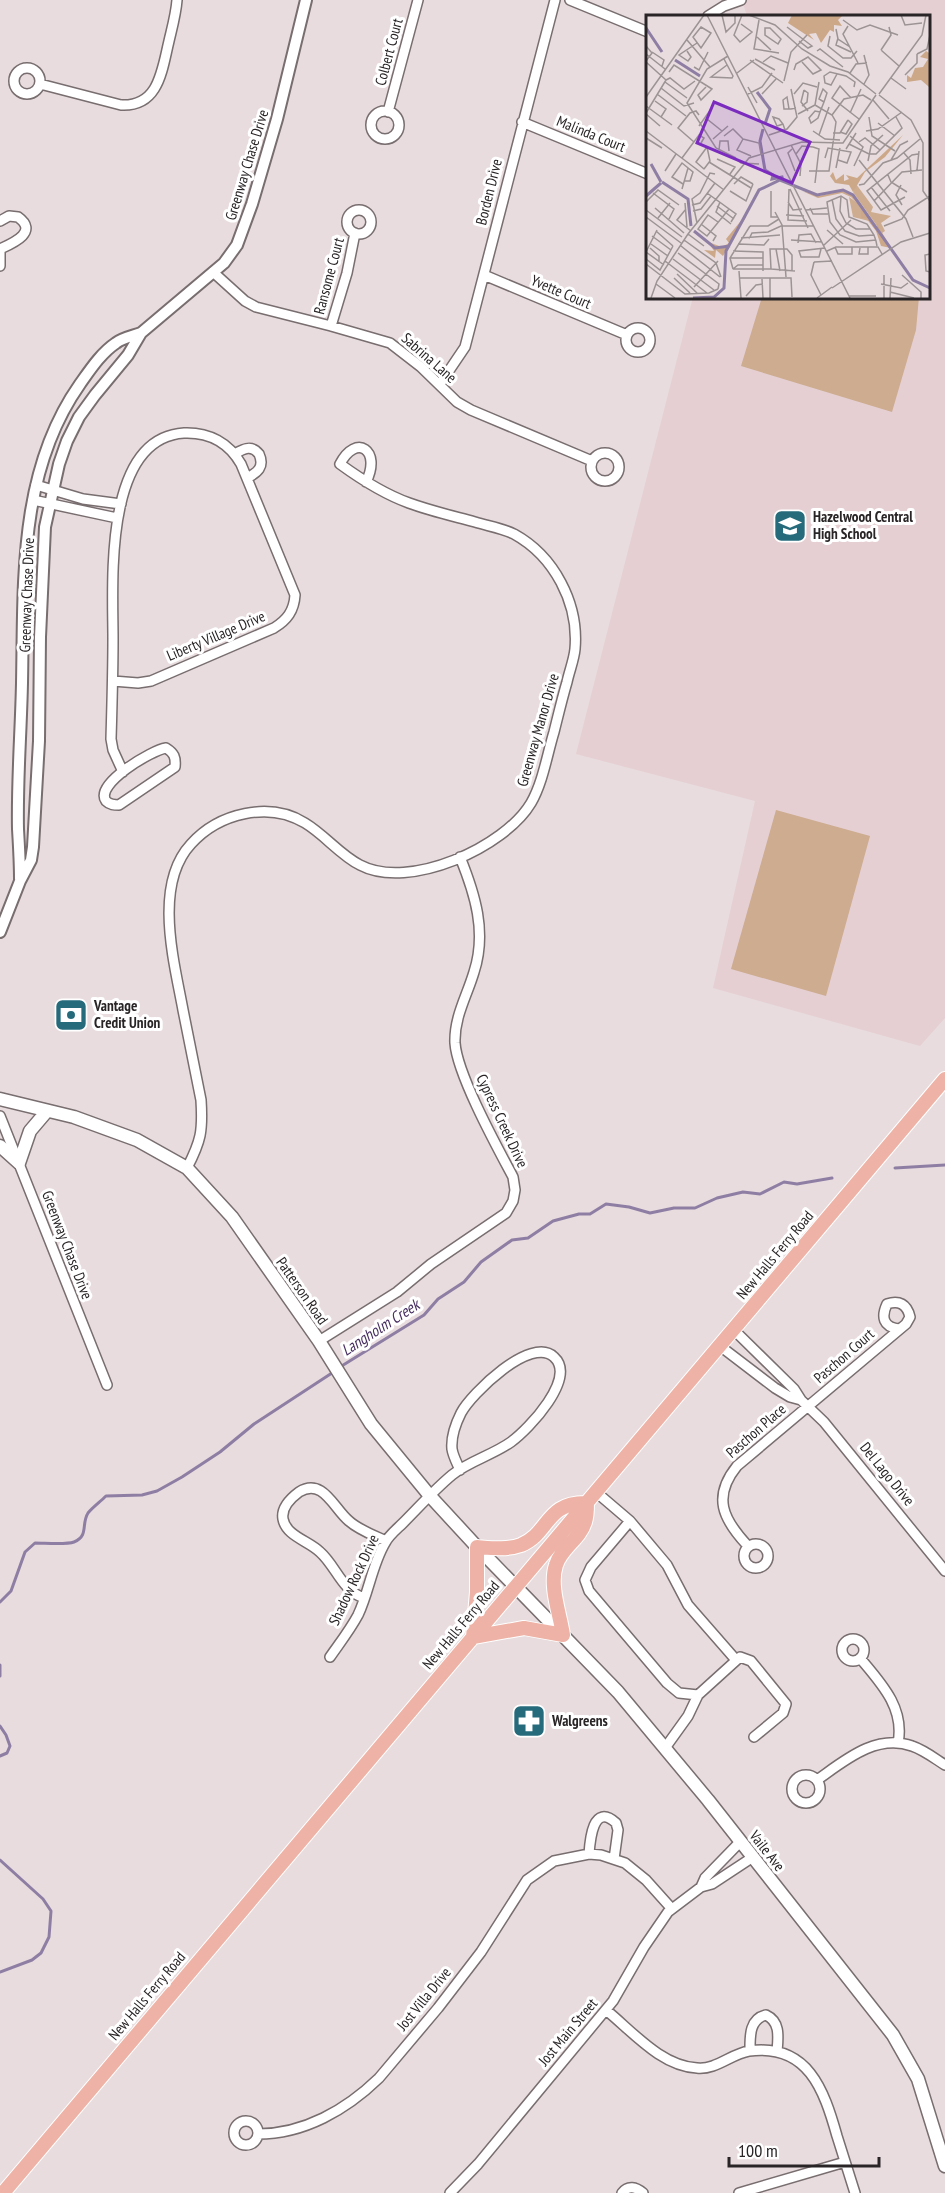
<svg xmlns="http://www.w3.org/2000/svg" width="945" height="2193" font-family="'PT Sans Narrow',sans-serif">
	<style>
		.built { fill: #e5cfd3 }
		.green { fill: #cdac8f }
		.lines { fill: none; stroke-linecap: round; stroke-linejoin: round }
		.stream { stroke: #8f7ea4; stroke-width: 3 }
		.minor-casing { stroke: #786d6f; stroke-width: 12 }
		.tertiary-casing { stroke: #786d6f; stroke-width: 14 }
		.secondary-casing { stroke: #786d6f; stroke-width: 15 }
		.primary-casing { stroke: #fff; stroke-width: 16 }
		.minor { stroke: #fff; stroke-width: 9 }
		.tertiary { stroke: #fff; stroke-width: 10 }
		.secondary { stroke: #fff; stroke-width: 12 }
		.primary { stroke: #eeb3a6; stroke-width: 14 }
		.labels { text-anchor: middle; stroke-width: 6; stroke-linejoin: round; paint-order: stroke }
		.street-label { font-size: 15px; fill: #292526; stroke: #fff }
		.poi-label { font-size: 15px; font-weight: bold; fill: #292526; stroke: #fff; text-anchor: start }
		.water-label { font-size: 16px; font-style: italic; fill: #462d60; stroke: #fff }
		.inset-river { fill: none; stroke: #8f7ea4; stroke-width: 3 }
		.inset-road { fill: none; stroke: #9c9394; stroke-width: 1.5 }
		.view { fill: #7b2cbf; fill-opacity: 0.15; stroke: #7b2cbf; stroke-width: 3 }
		.inset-edge { fill: none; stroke: #292526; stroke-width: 3 }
	</style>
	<rect width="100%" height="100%" fill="#e8dcde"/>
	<!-- built -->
	<path class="built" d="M742,0h203v1018l-25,28 -207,-58 42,-187 -179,-47 117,-457h235v-281h-181z"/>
	<!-- green -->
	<path class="green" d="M762,297h157l-3,33 -24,82 -151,-46z
		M776,810l94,26 -44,160 -95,-27z"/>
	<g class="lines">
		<!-- stream -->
		<path class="stream" d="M895,1168l50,-3
			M340,1367l84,-52 14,-16 26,-17 17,-20 31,-22 16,-2 25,-17 26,-7h11l16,-10 23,3 21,6 24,-5h21l22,-10 26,-6 17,2 24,-12 13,2 35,-6
			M0,1602l11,-11 14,-39 10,-9c10,0 31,2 39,-1 15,-6 7,-18 14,-29 5,-6 12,-11 18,-17l36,-1 15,-4 25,-14 38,-25 34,-28 81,-53
			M0,1665v11
			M0,1726l6,9 4,11 -3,7 -7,3
			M0,1860l43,39 8,12 -2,26 -8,16 -9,7 -32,12"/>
		<defs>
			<path id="minor" d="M570,0l78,32
				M708,16l16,-10 17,-6
				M14 81a13 13 0 1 1 26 0a13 13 0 1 1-26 0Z
				M40,84l81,21c38,2 41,-35 48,-64 3,-13 7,-27 8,-41
				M371 125a14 14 0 1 1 28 0a14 14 0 1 1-28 0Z
				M388,112l30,-112
				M522,122l126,52
				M347 222a12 12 0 1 1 24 0a12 12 0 1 1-24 0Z
				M0,221l9,-5 9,1c21,15 -5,26 -18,32
				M0,252v14
				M213,272l32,29 11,6 75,19 59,17 31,24 36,35 14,8 121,51
				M484,275l143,60
				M331,326l16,-53 8,-40
				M626 340a12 12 0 1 1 24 0a12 12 0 1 1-24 0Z
				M440,384l25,-37 90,-347
				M591 467a14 14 0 1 1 28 0a14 14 0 1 1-28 0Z
				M235,454c9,-6 17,-9 24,0 6,13 -2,19 -12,24
				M36,485l47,14 38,5
				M33,500l84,18
				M113,681l25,2 13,-2 123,-53c13,-8 20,-17 21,-33l-54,-131c-12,-21 -32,-32 -57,-31 -81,5 -71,150 -71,205 0,34 -1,67 -2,101l2,11 10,22
				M166,748c8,5 10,9 9,19l-56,38c-5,0 -9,0 -13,-4 -12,-17 46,-51 60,-53z
				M0,1116l107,269
				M187,1168c14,-27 16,-37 14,-68 -6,-30 -12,-60 -18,-90 -9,-49 -30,-125 8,-166 28,-31 78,-43 114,-21 20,12 35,32 55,42 49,26 145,-18 171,-62 12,-21 16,-48 23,-71 4,-16 8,-33 13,-50 2,-10 7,-22 8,-33 4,-46 -21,-93 -61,-115 -12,-6 -26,-8 -39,-12 -22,-6 -44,-11 -66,-19 -25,-9 -47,-23 -69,-39 16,-31 42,-14 26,18
				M734,1330l60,59 7,11
				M319,1341l78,-49 34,-28 75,-51 7,-12 2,-11 -2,-13c-16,-30 -56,-103 -58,-134 -1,-26 12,-47 19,-71 13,-40 1,-78 -14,-115
				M720,1346l55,42 15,9 11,3 23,22 121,149
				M596,1492l34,29 -39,46 -6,13 4,11 78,92 12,10 19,2
				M630,1521l37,44 21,40 48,55
				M744 1556a12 12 0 1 1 24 0a12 12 0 1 1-24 0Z
				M747,1545c-24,-26 -35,-48 -10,-79l169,-142 4,-7c-3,-13 -11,-17 -23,-13 -6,13 -4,23 12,25
				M364,1598c-22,-7 -28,-32 -44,-46 -11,-11 -34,-16 -37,-33 -2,-11 8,-21 16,-27 24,-15 35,17 50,29 10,9 24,14 37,20
				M842 1650a11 11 0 1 1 22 0a11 11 0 1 1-22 0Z
				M330,1657c9,-13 20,-27 28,-42 11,-23 14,-50 27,-72 4,-8 12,-14 18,-20 16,-16 31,-33 49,-48 17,-14 41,-20 59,-33 18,-13 66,-64 43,-85 -23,-22 -83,37 -93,56 -5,10 -10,25 -9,36 1,7 5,14 8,21
				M860,1658c21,25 45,50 38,85
				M665,1748l23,-32 10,-21 42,-38 11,4 35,43 -3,9 -29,24
				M792 1789a14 14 0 1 1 28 0a14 14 0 1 1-28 0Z
				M817,1780c27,-19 59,-47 95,-34 12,4 22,12 33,19
				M589,1854c1,-14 4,-52 27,-31l2,7 -4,29
				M701,1887l4,-9 36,-37
				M606,2010c27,22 55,56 91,58 19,2 34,-14 52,-17 59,-8 75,39 88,85 6,19 12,38 18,57
				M750,2051c0,-14 -1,-32 16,-36 15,7 12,23 11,37
				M234 2133a12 12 0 1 1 24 0a12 12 0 1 1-24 0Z
				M258,2134c46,0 88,-24 121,-56l59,-70 43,-56 46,-72 27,-19 35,-7 12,1 24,8 21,17 26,29
				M450,2193l28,-29 135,-163 31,-54 24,-35 33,-25 11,-3 41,-27
				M622,2193c6,-8 14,-6 21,0
				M739,2193l106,-31"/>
			<path id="tertiary" d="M20,879c0,-17 -1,-33 -2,-50 -1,-49 3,-97 4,-146 2,-102 -4,-211 58,-299 10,-14 21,-31 36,-41 6,-5 17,-7 25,-10
				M0,932l20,-51 11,-21 2,-13 6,-106 1,-104 5,-110 14,-63 8,-23 12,-24 16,-22 33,-40 13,-22 83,-70 13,-18 15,-41 25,-85 29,-119"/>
			<path id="secondary" d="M0,1099l74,18 63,23 50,28 45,49 87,124 52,83 59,72 47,51 141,145 90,108 185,235 25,44 27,87
				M0,1146l19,17 11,-32 17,-20"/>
			<path id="primary" d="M473,1637l51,-9 39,7c-3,-21 -14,-49 -7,-70 5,-17 24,-26 29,-43 2,-6 2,-13 2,-19
				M473,1637l4,-45v-45c14,1 30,3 44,-2 29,-12 24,-43 66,-42
				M3,2193l942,-1114"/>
		</defs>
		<!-- minor casing -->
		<use href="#minor" class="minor-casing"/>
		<!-- tertiary casing -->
		<use href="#tertiary" class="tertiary-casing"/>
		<!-- secondary casing -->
		<use href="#secondary" class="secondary-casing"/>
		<!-- primary casing -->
		<use href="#primary" class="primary-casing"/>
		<!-- minor -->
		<use href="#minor" class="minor"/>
		<!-- tertiary -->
		<use href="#tertiary" class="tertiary"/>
		<!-- secondary -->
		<use href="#secondary" class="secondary"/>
		<!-- primary -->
		<use href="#primary" class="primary"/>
	</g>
	<!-- icons -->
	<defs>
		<symbol id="school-square" viewBox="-11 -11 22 22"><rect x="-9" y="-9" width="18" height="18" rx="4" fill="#266b7b" stroke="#fff"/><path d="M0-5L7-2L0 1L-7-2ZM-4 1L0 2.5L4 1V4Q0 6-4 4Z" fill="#fff"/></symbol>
		<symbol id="bank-square" viewBox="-11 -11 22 22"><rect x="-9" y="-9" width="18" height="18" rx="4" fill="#266b7b" stroke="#fff"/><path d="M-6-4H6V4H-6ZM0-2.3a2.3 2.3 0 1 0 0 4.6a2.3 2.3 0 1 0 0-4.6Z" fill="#fff"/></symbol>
		<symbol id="pharmacy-square" viewBox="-11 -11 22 22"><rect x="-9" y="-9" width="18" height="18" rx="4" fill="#266b7b" stroke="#fff"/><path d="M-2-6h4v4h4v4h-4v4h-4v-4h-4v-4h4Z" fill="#fff"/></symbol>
	</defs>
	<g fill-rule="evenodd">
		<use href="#school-square" x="771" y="507" width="38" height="38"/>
		<use href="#bank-square" x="52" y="996" width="38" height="38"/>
		<use href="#pharmacy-square" x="510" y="1702" width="38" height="38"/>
	</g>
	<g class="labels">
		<!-- street labels -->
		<g class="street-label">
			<text transform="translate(389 52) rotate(-75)" y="5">Colbert Court</text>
			<text transform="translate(591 134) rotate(22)" y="5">Malinda Court</text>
			<text transform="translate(247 165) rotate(-73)" y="5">Greenway Chase Drive</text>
			<text transform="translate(489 192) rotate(-76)" y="5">Borden Drive</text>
			<text transform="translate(329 276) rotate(-75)" y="5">Ransome Court</text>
			<text transform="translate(561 292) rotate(23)" y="5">Yvette Court</text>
			<text transform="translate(429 358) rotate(41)" y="5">Sabrina Lane</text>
			<text transform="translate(27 595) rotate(-88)" y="5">Greenway Chase Drive</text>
			<text transform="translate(216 636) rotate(-23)" y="5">Liberty Village Drive</text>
			<text transform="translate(538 730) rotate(-74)" y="5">Greenway Manor Drive</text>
			<text transform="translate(502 1121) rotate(65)" y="5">Cypress Creek Drive</text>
			<text transform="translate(67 1245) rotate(69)" y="5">Greenway Chase Drive</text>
			<text transform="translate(775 1255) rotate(-50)" y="5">New Halls Ferry Road</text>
			<text transform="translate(302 1291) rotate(55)" y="5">Patterson Road</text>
			<text transform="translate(844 1356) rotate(-41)" y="5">Paschon Court</text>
			<text transform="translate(756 1431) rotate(-41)" y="5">Paschon Place</text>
			<text transform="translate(887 1474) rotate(51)" y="5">Del Lago Drive</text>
			<text transform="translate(354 1580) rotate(-65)" y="5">Shadow Rock Drive</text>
			<text transform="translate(461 1625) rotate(-50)" y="5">New Halls Ferry Road</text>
			<text transform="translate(767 1851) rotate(52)" y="5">Vaile Ave</text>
			<text transform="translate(147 1996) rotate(-50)" y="5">New Halls Ferry Road</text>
			<text transform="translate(424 1999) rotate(-51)" y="5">Jost Villa Drive</text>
			<text transform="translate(568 2032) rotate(-50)" y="5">Jost Main Street</text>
		</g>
		<!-- poi labels -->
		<g class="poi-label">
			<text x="813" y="522">Hazelwood Central<tspan x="813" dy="17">High School</tspan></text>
			<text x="94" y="1011">Vantage<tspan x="94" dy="17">Credit Union</tspan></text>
			<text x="552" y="1726">Walgreens</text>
		</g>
		<!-- water labels -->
		<g class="water-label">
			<text transform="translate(380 1327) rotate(-33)" y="6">Langholm Creek</text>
		</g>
	</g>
	<!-- overview -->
	<g transform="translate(646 15)">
		<rect width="284" height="284" fill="#e8dcde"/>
		<path d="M210,169l17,23 -2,5 20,4 -10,7 4,8 -3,2 -29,-41zM203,182l10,7 10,17 -16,-4z" fill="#cdac8f"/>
		<path d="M146,0h51l-5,5 4,6 -8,-1v7l-4,-2 -9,13 -5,-10 -7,1 5,6 -26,-17zM280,36l3,2v34l-8,-7 -14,2v-7l4,3 4,-10 8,-1 5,-8 -8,-2zM257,120l-18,22 -20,15 -12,20 -4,-7 -14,-2 -5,-7 3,-4 3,8 8,-6v7l5,-2 -3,-4 11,3zM156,176l17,5 23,-5 11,5 6,5 18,26v-3l14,24 -10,-2 -5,-15 -10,-13h-5v-11l-10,-10 -9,-4 -24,5zM98,202h2l-23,39 -7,-6 -1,8 -11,-8 10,1 -6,-9 14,5 7,-4 -3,-4z" fill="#cca889"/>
		<path class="inset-river" d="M0,13l16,24M29,45l25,16M111,77l13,17 -5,15M117,114l-3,12 5,29 8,5 -1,4 10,-2 1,4M5,149l10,18M16,167l26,17 3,27M0,181l15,-13M48,216l21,17 15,-2M47,283l21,-1 10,-9 2,-37 33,-61 21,-10 37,15 26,-5 10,5 60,85 17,8"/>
		<path class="inset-road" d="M61,0l143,283M76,0l4,17 9,-9v-8M103,0l26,10 27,24 28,17 18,6 28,22M255,0l4,10 17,-2M113,5l-5,29 25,4M197,5l14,10 13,-5 28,10M95,9l11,8 -12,10 -6,-7 8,-20M202,11l-5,8 15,29M55,12l10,6 -10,15 -8,-11zM141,12l25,19 -4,2 -9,-7M124,13l11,11 -3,5 -13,-9v-7zM190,14l2,10 12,8M184,21l-2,10 15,12h8l6,-7M111,22l14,13M192,23l-2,7 15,7M41,25l23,27M0,31l6,7 -6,8M235,35l10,-15 -2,-8M235,35l18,16M41,36l4,6 -3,4 -9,-6 18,-12M171,36l3,-2 23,18M6,37l12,8 -2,6M0,39l19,15M271,39l10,-5 3,-14M218,40l5,20 -5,9M82,41l-21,13 -20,34 29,45 20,10M78,44l9,17 -1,2 -21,-1 16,-12M109,44l20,11M104,45l33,23M0,47l20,18M117,47l8,-6 17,7M48,52l5,3 9,-18M148,55l2,-6 12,-7 13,13 -8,4 -11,-12M23,57l5,-7 38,24 -11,11 -3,-5 8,-8M91,58l17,-13M204,58l6,-9 11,-1M191,59l-6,11 -6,-2 -1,-7 6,-4 16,4 9,6 -1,5M259,60l12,-12v-9M245,63l15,11M20,65l4,-2 14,11 11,-8M138,66l7,-29 16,-17M19,67l22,16M102,72l9,16M15,73l23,18 10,-3M158,75l-3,12 7,9M11,79l29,22M102,79l14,-7 10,-14M116,79l14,-15M148,79l9,-11 14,4M233,79l43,-59 4,-20M233,80l32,25 12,23v48l7,10M0,82l58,-82M205,83l-11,-12 -8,12 27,21M227,85l16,19M9,86l11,8 -5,8M169,90l4,-23M0,91l26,19M156,91l5,-4 1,-9 -4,-3M143,94l-2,-12 -4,3 1,9h7l5,-1M174,97l-5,-1 -6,7 2,5 7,-5 2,-6 4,-10 3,-9 -4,-4 -4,10 5,3M0,98l20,-33M204,98l11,-24M0,99l14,12M152,99l17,-9M186,100l12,-16 19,-4 8,5M223,102l3,19 23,15M61,104l15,12M232,108l17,13M137,109l-6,2 -4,-9 6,2 4,5 2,6M53,111l12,-17M0,116l78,59M167,116l12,8 15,1M220,116l12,-2 24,-17M194,117l6,2 6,-10 -4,-4M187,118h7l8,-13M123,120l18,-6 10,-12 -6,-28M173,120l10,-28M78,121l9,-7 10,10M204,121l13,11 -9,19M0,123l16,10M67,124l15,-13M97,124l-6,11 14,6M97,124l16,4 2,11M48,127l-16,-14 12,-15 6,-2 3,4M213,127l6,-4 15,12M203,129l20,10h7l26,-26 -6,-11M145,130l10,19 -1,12M167,132l6,2 -4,34M146,134l-4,4 7,18M200,134l10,-16M73,135l1,-9h8l1,10M258,138l6,7 1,14M150,139l6,-8 11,1M88,142l7,6 18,1M36,143l17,-23 5,3 -3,5M179,143l3,-10 23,4 -4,11 -9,-3M71,144l18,8 -5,7M213,145l47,59 7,18M245,145l9,-15 8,-4M222,146l3,-15 12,-11M63,147l42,26M190,153l4,-20M58,154l-8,-7 11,-15M58,154l6,-8 -3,-14M271,155l2,-19M19,156l11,-17M163,156h20l7,-49 -4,-7 -17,-10M242,160l3,7 16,10M37,169l-11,-7 10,-14 11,9 -3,9h-6M88,169l7,-7 12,7M213,170l5,-1 19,-21 14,-5 23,-19M255,170l-5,10 6,10M225,172l19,24M36,174l6,-21M143,174l-1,31 19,1M144,174l18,39M84,176l16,10 7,-17M125,176v26h7M7,178l21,16 -5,10M61,178l29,21 -5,8M195,181l-1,15 6,12 10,6h14M259,182l-24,13 -14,-19 45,-36 6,-1M186,184l4,20 9,12 14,5 15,-1M228,186l28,-29 20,-2M0,187l12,-12 21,15M74,187l-4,10 15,12M142,187l5,8 9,-1M39,188l2,24M46,190l8,-2 15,-20M71,191l17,13M9,193l29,25M164,193l3,6h15M40,194l-9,11 14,11M0,195l36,27M160,195l21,-2M47,196l8,-2 10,-13M129,197l7,13 4,52M140,200l18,1M0,202l35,26M12,203l12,-15M72,207l-10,-7 -10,14 9,7 22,-27M51,208l-5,-24 8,-6 10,-20 5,1M55,209l15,12 -3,5M104,211h18l11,-7M238,211l18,-7 6,-9 22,-14M181,215l16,14M10,216l17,15M42,219l16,12M6,221l19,14M95,223l39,-3M103,224l3,-6 16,-1 13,-6h32M38,225l32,23 5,14M145,225l31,2M230,225l-20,2 -16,-7 -10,-13 -3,-20 14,-6 6,4 2,17 18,7 7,11 2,6 1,5M152,228l1,-8 12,-1 5,9M5,229l17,12M92,229l26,1 5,-6M178,230l27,-25M35,231l39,31M189,232l3,7h14v-7M4,233l9,8v6M214,233l-1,6h9v-7M130,234l4,22M175,234l-2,8h-18l-2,-6 26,-3M87,236l30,1v19M181,236l9,-4h42l4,7M0,237l11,-22M0,237l18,13M32,238l41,31 -1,5M284,239l-5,1 1,16 4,1M84,243h33M0,244l14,11 13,-24M27,244l41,31M19,246l42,32M168,247l-3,13 10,20M168,247l18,-1M0,249l39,30 24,-1 9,-4M87,254l-3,-11 20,-32M87,254h38M87,254l5,-4h25M125,254l-1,-20h17l5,6v16M125,254l24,2M93,256l2,27M31,259l20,19M256,260l19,17v6M28,263l16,15M94,263h51l1,19M124,263v20M116,264l1,19M10,269l19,14M235,269l20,4 7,-5M48,272l24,-26M186,273l69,-46 29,-9M244,277l24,6M100,281l10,-11 7,-1M203,281h27M5,283l6,-17 31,-47 61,-76 53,-16 41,1 33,-48M171,283l15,-11M238,283v-23M244,283l1,-20"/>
		<path class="view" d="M68,87l96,40 -18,41 -95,-40z"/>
		<rect width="284" height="284" class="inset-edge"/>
	</g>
	<!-- scale -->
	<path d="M729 2157v9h150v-9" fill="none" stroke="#292526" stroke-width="3"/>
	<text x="738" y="2157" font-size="18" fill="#292526" stroke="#ffffff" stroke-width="4.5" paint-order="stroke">100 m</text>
</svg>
